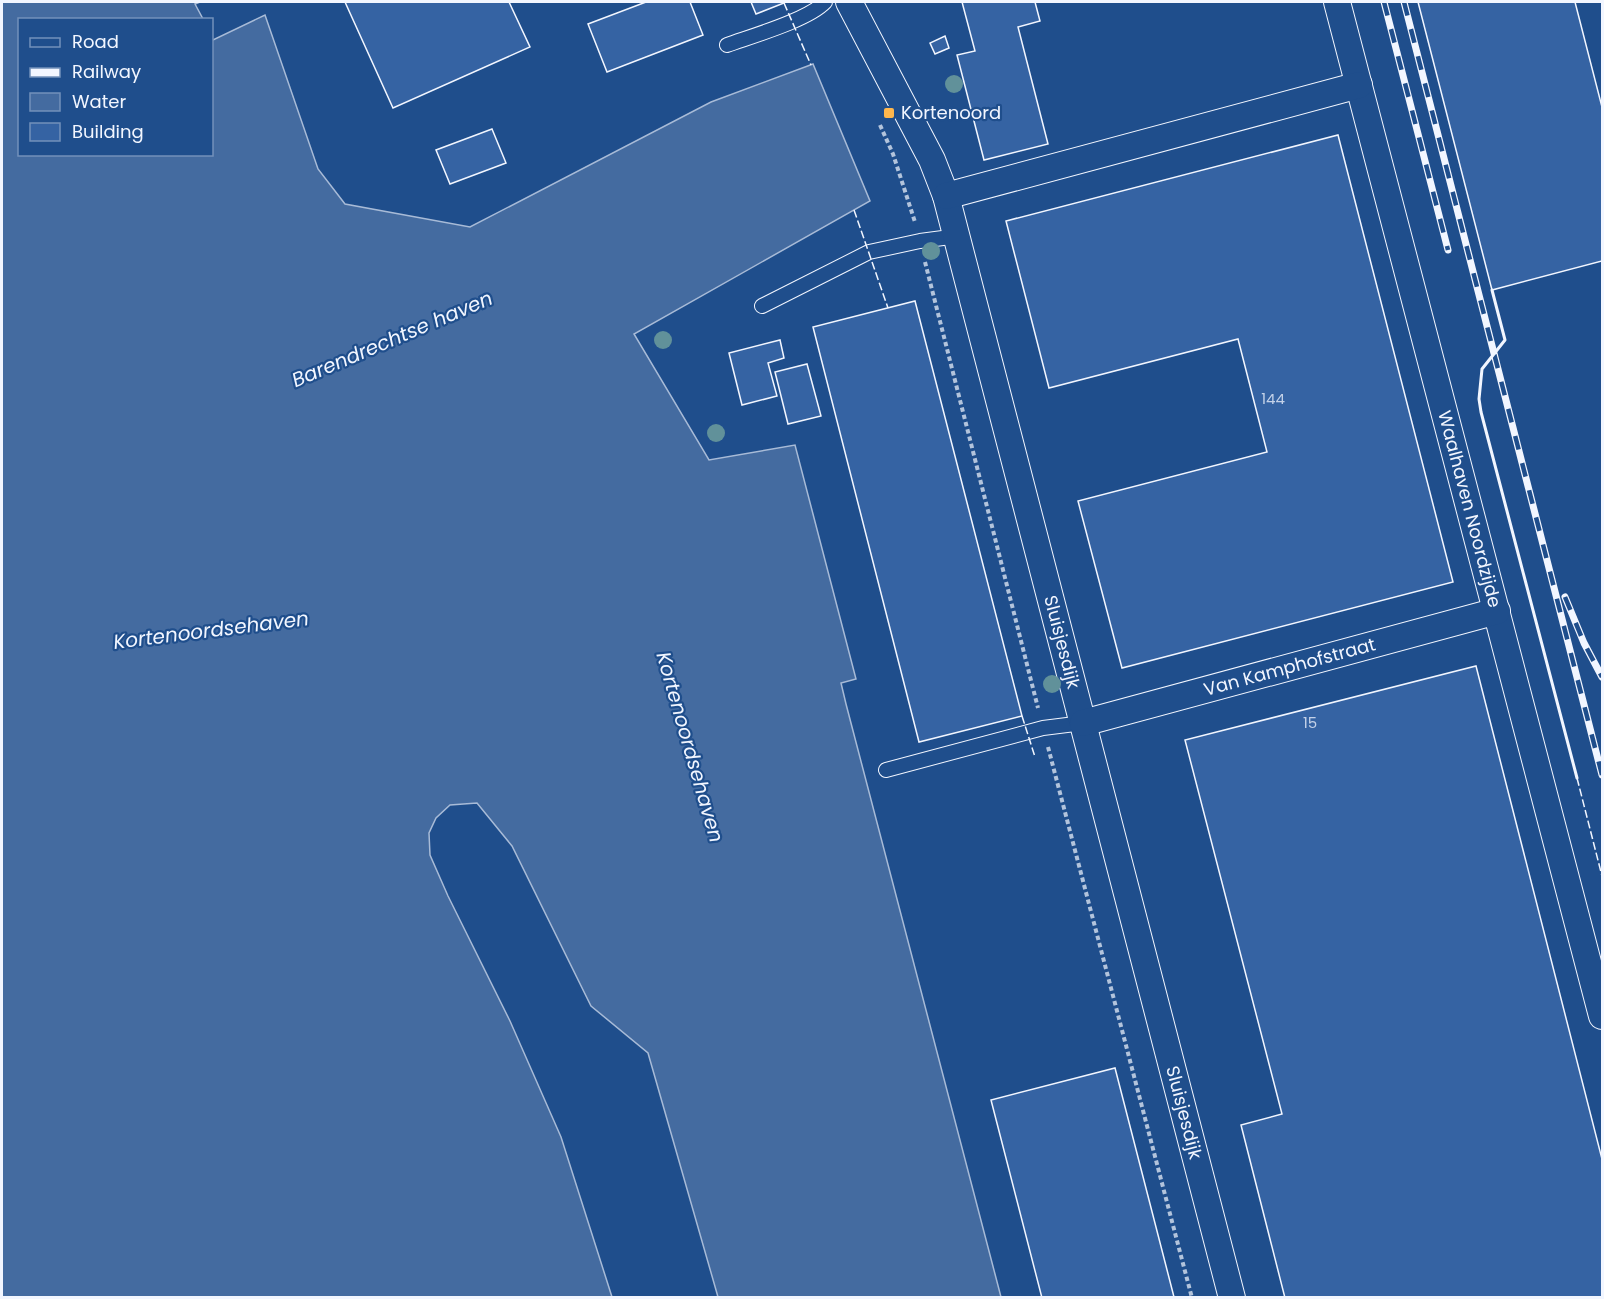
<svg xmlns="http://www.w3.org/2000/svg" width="1604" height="1299" font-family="Poppins,sans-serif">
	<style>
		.water { fill: #446ba0; stroke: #a8bbd7; stroke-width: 1.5 }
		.building { fill: #3563a3; stroke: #f2f6ff; stroke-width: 1.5 }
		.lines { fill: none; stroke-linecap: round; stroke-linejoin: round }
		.service-casing { stroke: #f2f6ff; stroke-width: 16 }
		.minor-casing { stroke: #f2f6ff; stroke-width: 28 }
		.path { stroke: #b3c4dc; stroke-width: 4; stroke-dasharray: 4.5 3; stroke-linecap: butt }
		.service { stroke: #1f4e8c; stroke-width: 14 }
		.minor { stroke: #1f4e8c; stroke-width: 26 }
		.rail-casing { stroke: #f2f6ff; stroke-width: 7 }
		.rail { stroke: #1f4e8c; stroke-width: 4.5; stroke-dasharray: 14; stroke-linecap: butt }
		.fence { stroke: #f2f6ff; stroke-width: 1.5; stroke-dasharray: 8 3; stroke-linecap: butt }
		.wall { stroke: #f2f6ff; stroke-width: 3 }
		.tree { fill: #61919a }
		.poi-dot { fill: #ffb74d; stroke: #1f4e8c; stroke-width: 2 }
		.labels { text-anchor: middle; stroke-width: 4.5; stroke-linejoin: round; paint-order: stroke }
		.number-label { font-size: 15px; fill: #c3d1e8 }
		.poi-label { font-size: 18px; fill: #f2f6ff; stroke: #1f4e8c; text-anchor: start }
		.street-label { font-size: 18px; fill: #f2f6ff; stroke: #1f4e8c }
		.water-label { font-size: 20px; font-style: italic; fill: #f2f6ff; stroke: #1f4e8c }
	</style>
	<rect width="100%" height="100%" fill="#1f4e8c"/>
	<!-- water -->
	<path class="water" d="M2,2h198l-5,2 8,15 -183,1v134h192v-116l1,2 52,-25 53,154 27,35 125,23 241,-125 102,-38 57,137 -236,133 75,126 86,-15 61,234 -15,4 5,21 155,593h-283l-70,-244 -57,-47 -79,-160 -35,-43 -27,2 -14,13 -7,15 1,22 18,41 62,125 51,116 51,160h-610z"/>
	<!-- building -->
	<path class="building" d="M345,2h164l21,45 -137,61z
		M646,2h44l13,33 -96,37 -19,-48z
		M751,2h32l1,1 -28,11z
		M962,2h73l5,19 -22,6 30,117 -64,16 -27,-105 18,-4z
		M1418,2h157l27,105v154l-110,29z
		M945,36l4,12 -14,6 -5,-11z
		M492,129l14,34 -56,21 -14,-34z
		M1338,135l115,447 -331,86 -44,-167 189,-49 -29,-113 -189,49 -43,-167z
		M915,301l107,415 -103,26 -106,-415z
		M780,340l4,18 -16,5 9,33 -35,9 -13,-52z
		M807,364l14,52 -33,8 -13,-52z
		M1476,666l126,493v139h-317l-44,-173 41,-11 -97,-374z
		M1115,1068l59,229 -132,1 -51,-198z"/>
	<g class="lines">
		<defs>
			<path id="service" d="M727,45c25,-9 81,-25 98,-43
				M762,306l107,-54 51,-11 38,-5
				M886,770l157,-42 40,-5"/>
			<g id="minor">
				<path id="s1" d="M849,2l83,158 14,36 286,1102"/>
				<path id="s2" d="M1337,2l265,1014"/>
				<path d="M946,196l413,-111"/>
				<path id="s3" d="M1083,723l414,-112"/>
			</g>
		</defs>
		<!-- service casing -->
		<use href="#service" class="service-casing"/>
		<!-- minor casing -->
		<use href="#minor" class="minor-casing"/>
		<!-- path -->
		<path class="path" d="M880,125l13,29 22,68
			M925,262l113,446
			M1048,747l144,551"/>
		<!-- service -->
		<use href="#service" class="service"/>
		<!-- minor -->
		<use href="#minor" class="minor"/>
		<defs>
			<path id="rail" d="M1384,2l64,248
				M1404,2l198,773
				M1565,597l19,46 18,34"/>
		</defs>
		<!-- rail casing -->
		<use href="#rail" class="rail-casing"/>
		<!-- rail -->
		<use href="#rail" class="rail"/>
		<!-- fence -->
		<path class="fence" d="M784,3l27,62
			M854,210l34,98
			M1022,716l13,41
			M1577,778l25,98"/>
		<!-- wall -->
		<path class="wall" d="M1492,290l13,50 -23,29 -3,30 2,13 96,366"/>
	</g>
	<!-- trees -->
	<g class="tree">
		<circle cx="954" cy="84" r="9"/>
		<circle cx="931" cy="251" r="9"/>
		<circle cx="663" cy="340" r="9"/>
		<circle cx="716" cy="433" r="9"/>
		<circle cx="1052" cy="684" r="9"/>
	</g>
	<!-- markers -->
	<rect class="poi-dot" x="883" y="107" width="12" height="12" rx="3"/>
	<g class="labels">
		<!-- number labels -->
		<g class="number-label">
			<text x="1273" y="404">144</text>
			<text x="1310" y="728">15</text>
		</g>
		<!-- poi labels -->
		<g class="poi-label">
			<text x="901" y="119">Kortenoord</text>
		</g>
		<!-- street labels -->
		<g class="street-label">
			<text dy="6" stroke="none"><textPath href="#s2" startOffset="524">Waalhaven Noordzijde</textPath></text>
			<text dy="6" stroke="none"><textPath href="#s1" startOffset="678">Sluisjesdijk</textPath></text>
			<text dy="6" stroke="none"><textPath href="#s3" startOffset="214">Van Kamphofstraat</textPath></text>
			<text dy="6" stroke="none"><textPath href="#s1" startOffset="1164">Sluisjesdijk</textPath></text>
		</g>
		<!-- water labels -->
		<g class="water-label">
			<text transform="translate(392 339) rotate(-23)" y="7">Barendrechtse haven</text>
			<text transform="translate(211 630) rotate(-7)" y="7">Kortenoordsehaven</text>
			<text transform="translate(690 747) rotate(74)" y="7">Kortenoordsehaven</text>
		</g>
	</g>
	<!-- border -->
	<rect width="1604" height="1299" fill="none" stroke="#f2f6ff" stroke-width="6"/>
	<!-- legend -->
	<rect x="18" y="18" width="195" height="138" fill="#1f4e8c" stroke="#7391ba" stroke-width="1.5"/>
	<rect x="30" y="38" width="30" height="9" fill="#1f4e8c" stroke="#7391ba" stroke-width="1.5"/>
	<text x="72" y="48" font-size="18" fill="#f2f6ff">Road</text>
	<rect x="30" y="68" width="30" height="9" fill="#f2f6ff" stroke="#7391ba" stroke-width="1.5"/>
	<text x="72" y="78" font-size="18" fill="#f2f6ff">Railway</text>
	<rect x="30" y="93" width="30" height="18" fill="#446ba0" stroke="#7391ba" stroke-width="1.5"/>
	<text x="72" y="108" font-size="18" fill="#f2f6ff">Water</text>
	<rect x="30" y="123" width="30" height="18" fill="#3563a3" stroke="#7391ba" stroke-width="1.5"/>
	<text x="72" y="138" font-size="18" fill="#f2f6ff">Building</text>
</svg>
